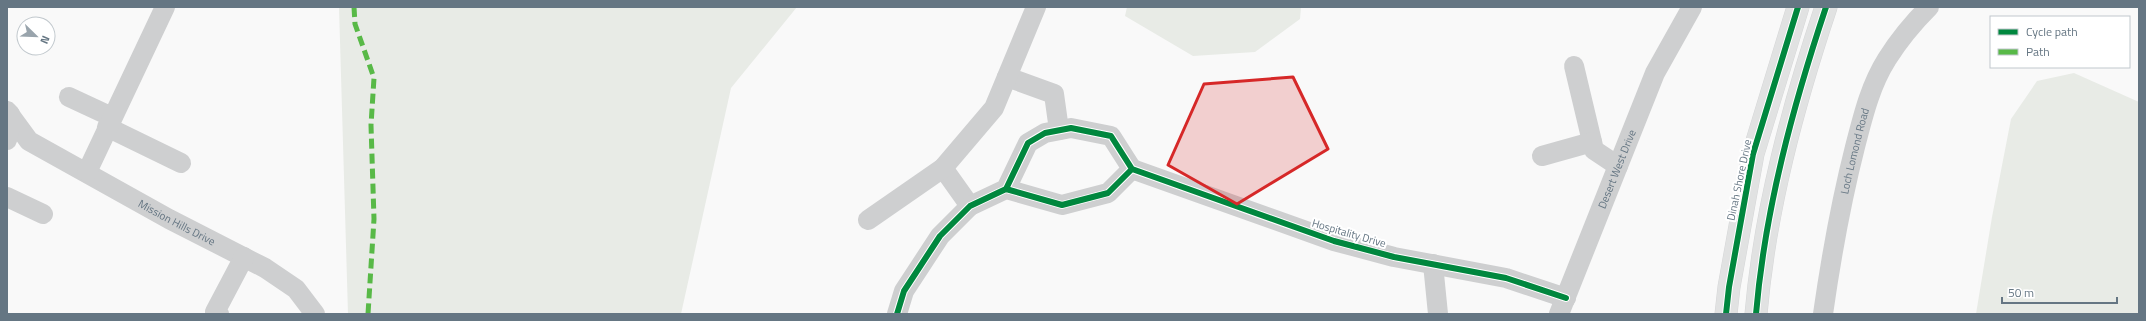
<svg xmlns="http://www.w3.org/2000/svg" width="2146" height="321" font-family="'Titillium Web',sans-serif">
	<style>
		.green { fill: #e8ebe6 }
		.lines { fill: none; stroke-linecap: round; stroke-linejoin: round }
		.major-casing { stroke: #d5d6d7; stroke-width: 23 }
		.minor { stroke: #cecfd0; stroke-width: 20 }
		.major { stroke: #e1e2e2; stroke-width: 22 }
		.quiet { stroke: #58b947; stroke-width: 5; stroke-dasharray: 10 5; stroke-linecap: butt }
		.cycleway-casing { stroke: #fff; stroke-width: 8 }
		.cycleway { stroke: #00873e; stroke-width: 6 }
		.marked { fill: #d62828; fill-opacity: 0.2; stroke: #d62828; stroke-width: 3; stroke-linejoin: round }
		.labels { text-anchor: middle; stroke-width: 4; stroke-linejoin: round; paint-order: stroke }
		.street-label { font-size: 11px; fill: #657683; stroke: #fff }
	</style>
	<rect width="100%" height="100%" fill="#f9f9f9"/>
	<!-- green -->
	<path class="green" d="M339,7h458l-66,81 -50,226h-333z
		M1127,7h174l-1,12 -45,33 -62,4 -68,-40z
		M2074,73l65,29v212h-163l16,-97 19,-98 26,-38z"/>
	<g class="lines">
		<defs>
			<path id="major" d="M1726,314l3,-27 24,-133 45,-147
				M1756,314c9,-105 37,-208 70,-307"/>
		</defs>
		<!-- major casing -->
		<use href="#major" class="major-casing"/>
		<!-- minor -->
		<g class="minor">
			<path d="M1574,66l20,84 24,16"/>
			<path d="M1007,77l47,17 5,36"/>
			<path d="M69,97l43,20"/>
			<path id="s1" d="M7,111l22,30 140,78 96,49 31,21 19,25"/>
			<path d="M107,127l74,36"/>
			<path d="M7,140l3,-13v-13"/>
			<path d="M1542,156l50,-14"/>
			<path d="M943,168l27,38"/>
			<path d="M1132,169l202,72 60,16 112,21 60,20"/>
			<path d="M87,172l78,-165"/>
			<path d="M7,197l36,17"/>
			<path d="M868,220l75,-52 51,-60 42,-101"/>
			<path d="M1433,264l5,50"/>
			<path d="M219,314l-4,-2 29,-55"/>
			<path d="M897,314l7,-23 36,-55 30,-30 36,-17 56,16 46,-12 24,-24 -21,-33 -40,-8 -26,5 -17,10 -22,46"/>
			<path id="s2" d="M1559,314l96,-241 37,-66"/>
			<path id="s3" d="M1823,314c8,-56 18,-112 32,-167 8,-31 15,-61 32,-88 12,-19 26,-36 42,-52"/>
		</g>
		<!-- major -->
		<use href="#major" class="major"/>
		<!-- quiet -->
		<path class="quiet" d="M354,7l1,17 19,54 -3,47 3,94 -6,95"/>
		<defs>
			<path id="cycleway" d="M1132,169l202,72 60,16 112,21 60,20
				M897,314l7,-23 36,-55 30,-30 36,-17 56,16 46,-12 24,-24 -21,-33 -40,-8 -26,5 -17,10 -22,46
				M1726,314l3,-27 24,-133 45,-147
				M1756,314c9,-105 37,-208 70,-307"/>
		</defs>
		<!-- cycleway casing -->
		<use href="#cycleway" class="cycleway-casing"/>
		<!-- cycleway -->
		<use href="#cycleway" class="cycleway"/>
	</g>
	<!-- marked area -->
	<path class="marked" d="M1293,77l35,72 -91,55 -69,-39 36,-81z"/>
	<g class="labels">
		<!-- street labels -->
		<g class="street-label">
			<text dy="4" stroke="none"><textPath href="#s3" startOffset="166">Loch Lomond Road</textPath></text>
			<text dy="4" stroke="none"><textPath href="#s2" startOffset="156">Desert West Drive</textPath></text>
			<text transform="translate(1739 180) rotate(-78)" y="4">Dinah Shore Drive</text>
			<text dy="4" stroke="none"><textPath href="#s1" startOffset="206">Mission Hills Drive</textPath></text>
			<text transform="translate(1349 233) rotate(16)" y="4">Hospitality Drive</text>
		</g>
	</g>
	<!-- border -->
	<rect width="2146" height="321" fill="none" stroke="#657683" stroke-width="16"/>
	<!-- legend -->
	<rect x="1990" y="16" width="140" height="52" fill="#ffffff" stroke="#c1c8cd"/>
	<rect x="1998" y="29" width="20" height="6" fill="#00873e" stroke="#c1c8cd"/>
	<text x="2026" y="36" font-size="12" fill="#657683">Cycle path</text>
	<rect x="1998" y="49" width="20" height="6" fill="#58b947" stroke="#c1c8cd"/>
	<text x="2026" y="56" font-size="12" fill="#657683">Path</text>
	<!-- north arrow -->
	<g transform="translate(36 36) rotate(113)"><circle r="19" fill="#ffffff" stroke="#c1c8cd"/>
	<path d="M0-3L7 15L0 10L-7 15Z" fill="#99a4ac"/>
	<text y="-6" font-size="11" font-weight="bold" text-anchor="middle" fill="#657683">N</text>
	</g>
	<!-- scale -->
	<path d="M2002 297v6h115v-6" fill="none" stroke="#657683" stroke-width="2"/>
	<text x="2008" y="297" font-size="12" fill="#657683" stroke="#ffffff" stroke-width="3" paint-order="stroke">50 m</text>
</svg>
